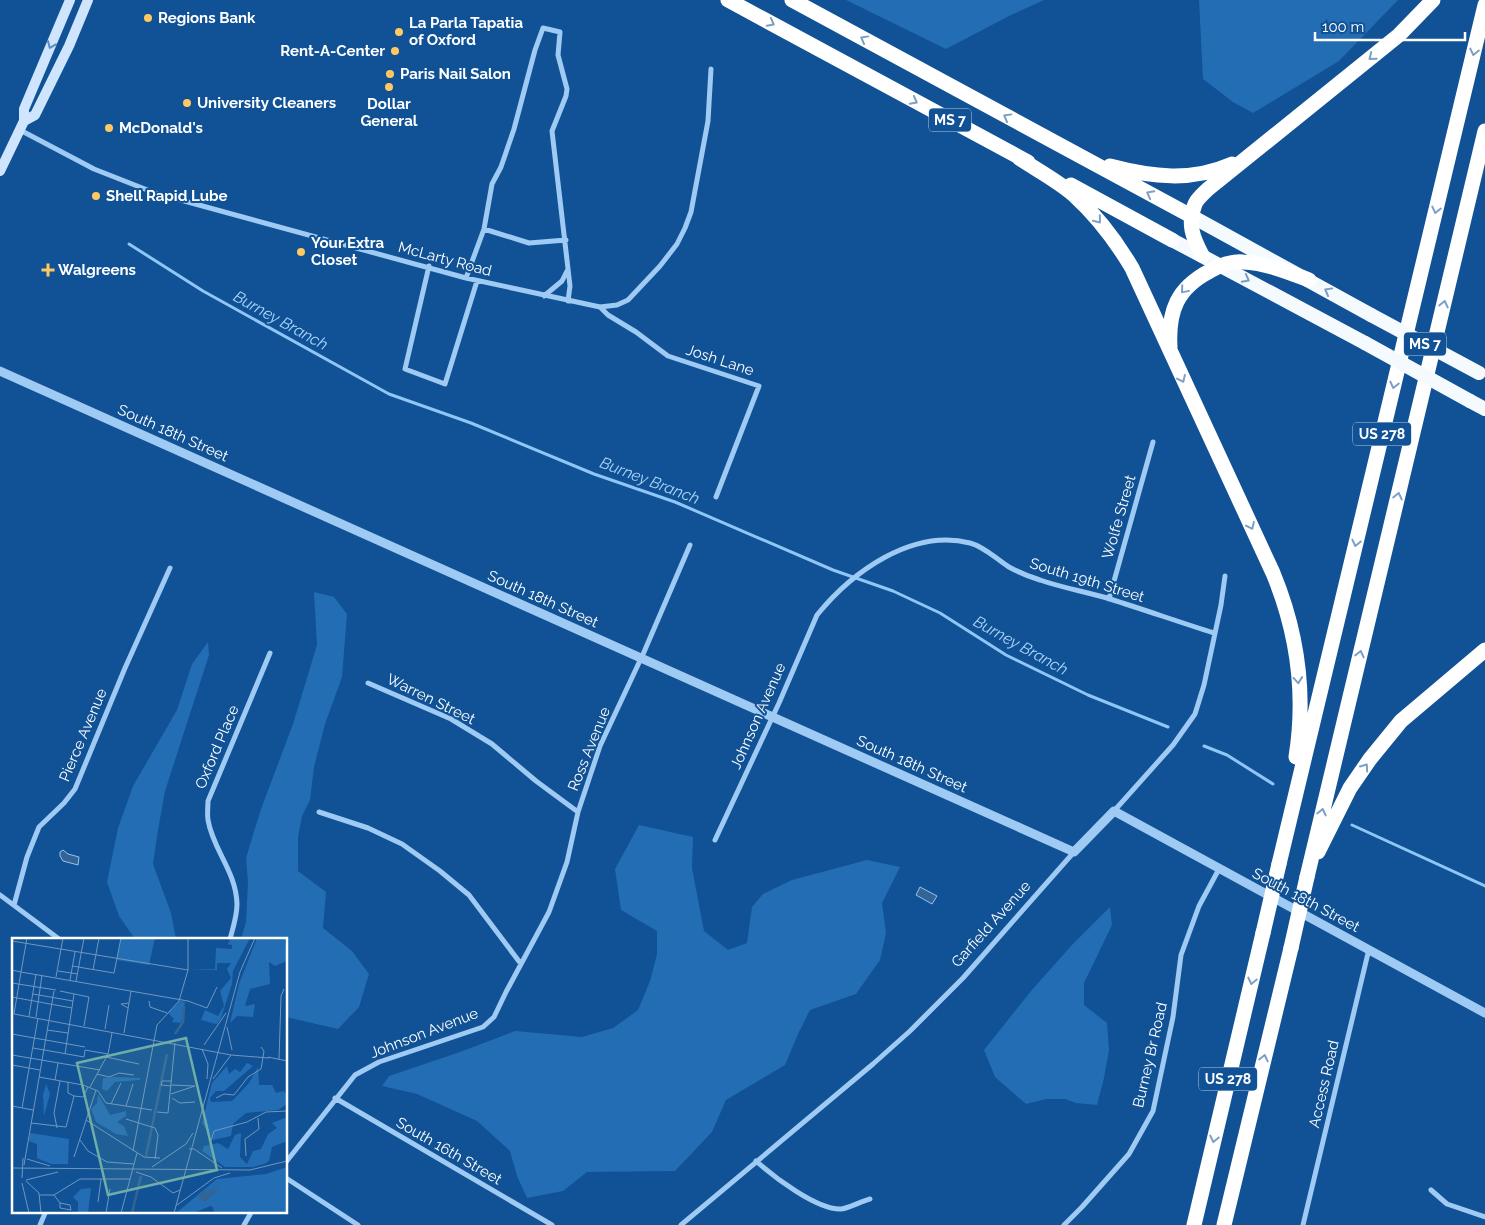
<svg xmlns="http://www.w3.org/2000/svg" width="1485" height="1225" font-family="Raleway,sans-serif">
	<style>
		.green { fill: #226db4 }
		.water { fill: #336494; stroke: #8fc6f7 }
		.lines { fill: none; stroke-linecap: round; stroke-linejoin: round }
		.stream { stroke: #8fc6f7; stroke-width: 3 }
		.minor { stroke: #9ecaf4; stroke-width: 5 }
		.tertiary { stroke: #9ecaf4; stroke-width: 9 }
		.secondary { stroke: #cee5fd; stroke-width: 10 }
		.trunk { stroke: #f5faff; stroke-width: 14 }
		.motorway { stroke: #fff; stroke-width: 15 }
		.trunk-bridge { stroke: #f5faff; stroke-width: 14 }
		.motorway-bridge { stroke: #fff; stroke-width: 15 }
		.oneway { stroke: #7ca0c5 }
		.oneway2 { stroke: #5c8dbf }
		.oneway3 { stroke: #779ec5 }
		.poi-dot { fill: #ffc861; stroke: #105295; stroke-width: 2 }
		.labels { text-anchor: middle; stroke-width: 4; stroke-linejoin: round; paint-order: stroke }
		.shield { fill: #105295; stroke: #b7cbdf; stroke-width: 1 }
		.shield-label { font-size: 14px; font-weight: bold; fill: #fff }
		.poi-label { font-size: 15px; font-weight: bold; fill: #fff; stroke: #105295; text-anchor: start }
		.street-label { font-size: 15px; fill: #fff; stroke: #105295 }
		.water-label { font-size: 16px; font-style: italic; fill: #aad4fb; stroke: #105295 }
		.inset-river { fill: none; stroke: #336494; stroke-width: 2.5 }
		.inset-road { fill: none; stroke: #7097bf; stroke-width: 1 }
		.view { fill: #6fada8; fill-opacity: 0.15; stroke: #6fada8; stroke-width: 2.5 }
		.inset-edge { fill: none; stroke: #fff; stroke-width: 2.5 }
	</style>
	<rect width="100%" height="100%" fill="#105295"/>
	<!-- green -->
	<path class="green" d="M846,0h198l-33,15 -65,34z
		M1199,0h199l-59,61 -86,52 -20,-11 -30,-23z
		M314,592l20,5 13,17 -5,63 -17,47 -11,43 -4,33 -8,16 -4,21v34l28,21 -3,36 29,23 17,23 -10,33 -21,22 -52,-12v-78h-45l5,-17 2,-40 -2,-24 15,-49 32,-85 24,-79z
		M208,642l1,13 -44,136 -7,39 -5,34 18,49 5,26h-41l-16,-23 -12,-34 11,-54 15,-42 44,-76 15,-46z
		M639,825l54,12 -1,31 12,63 24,19 19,-7 5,-36 11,-13 29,-14 75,-20 33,7 -18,36 4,30 -6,27 -24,34 -46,16 -12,24 -13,31 -59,35 -14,32 -37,39 -88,1 -24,19 -36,7 -10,-22 -7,-25 -33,-30 -60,-27 -35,-8 7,-10 71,-24 55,-21 67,6 31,-9 25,-18 12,-29 7,-27v-23l-36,-21 -6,-41z
		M1110,907l2,18 -28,58v22l23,18 2,27 -5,28 -7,27 -21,-2 -11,-4h-19l-20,5 -31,-27 -11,-27 47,-59 40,-45z"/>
	<!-- water -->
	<path class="water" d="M63,850l5,4 11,3 -1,8 -15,-4 -3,-5v-4z
		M920,887l17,9 -5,8 -16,-9z"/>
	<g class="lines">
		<!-- stream -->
		<path class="stream" d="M129,244l74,47 186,103 82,29 123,51 81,28 158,68 60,21 47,22 66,42 82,40 80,32
			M1204,746l23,9 46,29
			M1352,825l133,61"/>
		<!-- minor -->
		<path class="minor" d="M20,130l74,39 61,24 311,85 134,29 17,-2 11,-5 32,-34 17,-22 8,-16 6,-16 17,-91 3,-52
			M484,229l45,14 37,-3
			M429,266l-24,103 40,15 32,-103
			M466,278l18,-49 8,-45 9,-17 13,-38 21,-79 8,-22 17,4 -2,23 9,34 -1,7 -14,35 18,155 -2,15
			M544,296l18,-15 5,-10
			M600,307l8,8 28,17 32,24 91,30 -43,111
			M1109,599l44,-157
			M368,683l83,36 41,25 44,37 42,31
			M1114,811l59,-66 22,-31 9,-29 17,-80 4,-29
			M319,812l49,16 34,16 38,27 29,24 52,69
			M715,840l64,-137 38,-88c35,-43 95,-87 153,-72 15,4 26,16 39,24 9,5 21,10 31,13 23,8 47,12 70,19 35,11 69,23 104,34
			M0,895l59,44
			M14,905l13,-48 12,-30 25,-24 11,-14 50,-121 45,-100
			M230,939c3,-11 7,-23 7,-35 -1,-33 -24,-54 -29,-84 -1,-6 0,-13 0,-19l62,-148
			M335,1098l217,127
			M756,1161c18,16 61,49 85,48 6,0 21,-8 29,-10
			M286,1162l69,-87 24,-13 104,-35 11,-10 12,-25 43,-80 18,-50 11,-50 22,-66 44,-94 46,-107
			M286,1178l72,47
			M1431,1190l16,14 38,13
			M40,1225l6,-14
			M244,1225l8,-14
			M681,1225l192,-161 37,-33 53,-53 111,-126
			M1064,1225l18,-18 47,-53 24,-43 20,-94 8,-62 18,-49 20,-37
			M1303,1225l66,-276"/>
		<!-- tertiary -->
		<path class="tertiary" d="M0,371l1074,481 40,-41 371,202"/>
		<!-- secondary -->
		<path class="secondary" d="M24,121l11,-6 34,-69 19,-46
			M0,171l24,-50v-12l46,-109"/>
		<!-- trunk -->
		<path class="trunk" d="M1193,217l178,98
			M1172,240l193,103
			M1470,401l15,8"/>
		<!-- motorway -->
		<path class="motorway" d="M728,0l300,162
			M792,0l401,217
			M1019,158c18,12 39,23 55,37 23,21 42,46 58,73l141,305c24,58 33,121 23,184
			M1110,166c42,11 81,16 122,-2
			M1071,185l101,55
			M1202,255c-9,-17 -15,-31 -7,-51 2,-5 9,-11 13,-15l191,-154 34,-35
			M1170,347c-2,-36 7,-59 40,-76 9,-5 21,-10 33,-9 23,1 45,10 66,18
			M1318,852l32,-64 20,-29 31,-38 84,-71
			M1279,864l206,-859
			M1307,877l178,-746
			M1194,1225l69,-292
			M1224,1225l67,-277"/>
		<!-- trunk-bridge -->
		<path class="trunk-bridge" d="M1371,315l108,58
			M1365,343l105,58"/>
		<!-- motorway-bridge -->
		<path class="motorway-bridge" d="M1263,933l16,-69
			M1291,948l16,-71"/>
	</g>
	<!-- one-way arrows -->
	<defs><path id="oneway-chevron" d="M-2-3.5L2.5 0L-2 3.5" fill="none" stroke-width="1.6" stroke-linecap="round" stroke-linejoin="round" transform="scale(1.25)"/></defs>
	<g class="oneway">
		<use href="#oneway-chevron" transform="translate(771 23) rotate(28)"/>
		<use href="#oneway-chevron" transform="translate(864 39) rotate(-151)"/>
		<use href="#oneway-chevron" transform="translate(1474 52) rotate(103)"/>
		<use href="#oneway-chevron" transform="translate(1372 57) rotate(141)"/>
		<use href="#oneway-chevron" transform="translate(914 101) rotate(28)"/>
		<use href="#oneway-chevron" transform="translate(1007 117) rotate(-151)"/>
		<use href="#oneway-chevron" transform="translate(1150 194) rotate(-152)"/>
		<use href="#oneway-chevron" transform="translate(1436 210) rotate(103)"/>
		<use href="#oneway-chevron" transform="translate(1098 220) rotate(51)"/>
		<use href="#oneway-chevron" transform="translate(1184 290) rotate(130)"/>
		<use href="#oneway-chevron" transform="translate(1444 304) rotate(-77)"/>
		<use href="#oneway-chevron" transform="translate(1182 379) rotate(65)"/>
		<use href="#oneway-chevron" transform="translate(1394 385) rotate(103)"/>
		<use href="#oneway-chevron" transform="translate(1398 496) rotate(-77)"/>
		<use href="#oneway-chevron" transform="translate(1251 526) rotate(65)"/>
		<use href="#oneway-chevron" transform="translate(1356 543) rotate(103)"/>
		<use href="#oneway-chevron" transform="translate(1360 654) rotate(-77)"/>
		<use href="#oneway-chevron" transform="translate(1298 680) rotate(85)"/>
		<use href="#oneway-chevron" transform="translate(1365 767) rotate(-55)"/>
		<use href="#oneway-chevron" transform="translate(1322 812) rotate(-77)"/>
		<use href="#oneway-chevron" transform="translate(1252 981) rotate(103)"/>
		<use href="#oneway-chevron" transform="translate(1264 1058) rotate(-77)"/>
		<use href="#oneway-chevron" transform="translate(1214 1139) rotate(103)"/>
	</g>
	<use class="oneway2" href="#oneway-chevron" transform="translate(51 45) rotate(113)"/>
	<g class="oneway3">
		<use href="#oneway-chevron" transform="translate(1246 279) rotate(28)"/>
		<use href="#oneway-chevron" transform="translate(1328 291) rotate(-151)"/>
	</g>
	<!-- markers -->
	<g class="poi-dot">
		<circle cx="148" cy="18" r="5"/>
		<circle cx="399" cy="32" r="5"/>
		<circle cx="395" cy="51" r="5"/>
		<circle cx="390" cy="74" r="5"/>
		<circle cx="389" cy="87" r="5"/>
		<circle cx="187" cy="103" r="5"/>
		<circle cx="109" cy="128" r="5"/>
		<circle cx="96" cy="196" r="5"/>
		<circle cx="301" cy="252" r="5"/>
		<path d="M45.5 262.5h5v5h5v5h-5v5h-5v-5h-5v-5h5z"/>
	</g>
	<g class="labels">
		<!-- shield labels -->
		<g class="shield">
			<rect x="929" y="108.5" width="42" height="23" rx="4"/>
			<rect x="1404" y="332.5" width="42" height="23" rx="4"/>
			<rect x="1353" y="422.5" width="58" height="23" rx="4"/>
			<rect x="1199" y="1067.5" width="58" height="23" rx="4"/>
		</g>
		<g class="shield-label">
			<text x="950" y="125">MS 7</text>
			<text x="1425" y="349">MS 7</text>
			<text x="1382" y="439">US 278</text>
			<text x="1228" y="1084">US 278</text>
		</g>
		<!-- poi labels -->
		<g class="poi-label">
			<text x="158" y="23">Regions Bank</text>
			<text x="409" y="28">La Parla Tapatia<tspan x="409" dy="17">of Oxford</tspan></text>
			<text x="385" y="56" text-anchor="end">Rent-A-Center</text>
			<text x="400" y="79">Paris Nail Salon</text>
			<text x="197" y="108">University Cleaners</text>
			<text x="389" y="109" text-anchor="middle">Dollar<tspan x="389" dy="17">General</tspan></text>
			<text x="119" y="133">McDonald's</text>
			<text x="106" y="201">Shell Rapid Lube</text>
			<text x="311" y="248">Your Extra<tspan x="311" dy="17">Closet</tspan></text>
			<text x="58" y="275">Walgreens</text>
		</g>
		<!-- street labels -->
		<g class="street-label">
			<text transform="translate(445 259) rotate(15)" y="5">McLarty Road</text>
			<text transform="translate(720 360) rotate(18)" y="5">Josh Lane</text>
			<text transform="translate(173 433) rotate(24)" y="5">South 18th Street</text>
			<text transform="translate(1119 517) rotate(-74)" y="5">Wolfe Street</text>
			<text transform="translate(1087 580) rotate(17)" y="5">South 19th Street</text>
			<text transform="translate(543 599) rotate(24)" y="5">South 18th Street</text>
			<text transform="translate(431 699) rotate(26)" y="5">Warren Street</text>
			<text transform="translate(758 716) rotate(-66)" y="5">Johnson Avenue</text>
			<text transform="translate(83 735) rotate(-67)" y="5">Pierce Avenue</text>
			<text transform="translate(217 747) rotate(-67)" y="5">Oxford Place</text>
			<text transform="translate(589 749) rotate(-68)" y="5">Ross Avenue</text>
			<text transform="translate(912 764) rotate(24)" y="5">South 18th Street</text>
			<text transform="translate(1306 900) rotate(28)" y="5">South 18th Street</text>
			<text transform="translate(991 924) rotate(-48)" y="5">Garfield Avenue</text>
			<text transform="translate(424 1033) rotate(-21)" y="5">Johnson Avenue</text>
			<text transform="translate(1150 1055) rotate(-77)" y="5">Burney Br Road</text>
			<text transform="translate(1324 1084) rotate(-77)" y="5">Access Road</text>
			<text transform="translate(449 1151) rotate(30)" y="5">South 16th Street</text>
		</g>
		<!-- water labels -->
		<g class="water-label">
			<text transform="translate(281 320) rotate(29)" y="6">Burney Branch</text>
			<text transform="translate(650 480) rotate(21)" y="6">Burney Branch</text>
			<text transform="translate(1021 645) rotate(29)" y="6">Burney Branch</text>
		</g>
	</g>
	<!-- overview -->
	<g transform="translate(12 938)">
		<rect width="275" height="275" fill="#105295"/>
		<path d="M109,0h34l-6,27 -32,-5zM215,0h23l-17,33 -1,13 -11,34 -4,6 -5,-1 -11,-3 4,-10 13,6 6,-10 -4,-15 11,-13 -4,-9 4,-6h-14v7h7h-34l25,-1 1,-21 16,1v-4l-5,-1 3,-3zM245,0h28l2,23 -12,5 -6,-4 1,22 -20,5 -5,17 10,-2 -2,13 -16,-1 -7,7 9,-39zM168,63l5,1 -4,21 -9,-1 2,-3 -6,-6zM235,125l6,3 -29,25h-8l-6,7 1,4 21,-1 17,-18 9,-16 1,18h13l4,8 7,-2 4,3v10l-9,6 -32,3 -13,11 -2,12 -18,4 -11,-17 10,-40 15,-17 2,8 6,-5 5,3zM103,139l25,1v2l-25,2 -8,9 -5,-2 1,-11zM34,146l4,10 -6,22 -1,-21zM86,156l12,21 16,-4v5l-9,6 7,4 4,10 -12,-2 -20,-12 -5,-13 6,-6zM275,179v24l-15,6 -3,14 -5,3 -11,3h-28l-23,-16 2,-5 14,-3 10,6 7,-14 6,-2 -1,24 7,7 6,-13 8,-2 7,-15 9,-6 -5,-5zM18,195l39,6 -1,25h-17l-14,-6v-14l-8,-3zM275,229v46h-73l-1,-6 -3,-1 -16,7h-18l41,-34 49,-5zM79,250l-3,25h-10v-11l-5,-5 8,-8z" fill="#226db4"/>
		<path d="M207,250l-14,14 -6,-4 2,-6z" fill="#336494"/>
		<path class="inset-river" d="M163,96l8,-12 1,-16M134,218l21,-102M120,275l9,-37"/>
		<path class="inset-road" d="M15,0l-6,34 167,29 19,7 10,-21M0,3l176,29M60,28l42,7 7,-35M0,32l9,2 -7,42 217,41 38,3M81,32l6,-32M46,33l20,3M44,39l7,-39M58,42l5,-28M64,43l8,-43M0,45l44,7M48,53l29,6 -5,29M21,56l40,7M0,59l60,11M137,63l1,6 17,6M116,70l-7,-4 8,-1M17,78l7,-42M24,79l6,-42M215,89l5,23M93,91l4,-24M35,92l21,3M112,95l7,-42M0,96l73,13M192,107l22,-32M21,110l51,9 1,-7 23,4M190,111l6,15 -1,15M53,116l9,-60M0,117l88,15M94,119l33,7M256,119l19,4M267,122l2,-64 3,-7M0,127l28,5M85,136l12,3 10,-4 15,2M27,139l44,8 15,6 8,12 46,7M201,141l18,-24M43,142l3,-17M56,144v11l6,3 9,1 5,-10M159,147l24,1 -24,8M159,148l-10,-1 1,-4h10M78,149l18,-33 4,-21M160,160l8,5 15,-1M204,160l8,-4 10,1 14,-18 13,-8 3,-18 -3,-4M99,166l10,-21M0,168l21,4M114,168l7,-22M10,170l16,-90M145,174l11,1 7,-70M114,181l29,9 3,7 -3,24M74,182l58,37 16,1M19,185l35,4 8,-31M45,190l-3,-15 6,-32M68,202l8,11 19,11 27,2M199,203l3,-10 33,-9 19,-10 21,-1M177,211h5l28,19M121,213l24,-126 22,-24 9,-31v-32M234,218l-1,-17 14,-10 -1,-11M62,219l22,-67M15,221l23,7M12,227l30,-174M140,229l34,-23 7,-11M0,230l238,2 37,-9M124,234l15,5 22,16 7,-3M10,240l1,-20M14,242l32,-8M14,243l13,12 2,20M10,245l7,30M28,257h14l26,-16h50M42,257l6,8v5l11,2 -1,-5 -10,-2M86,264l3,-23M165,267l37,-27 16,-5M94,275l4,-24M109,275l16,-60M162,275l66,-241 15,-34"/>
		<path class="view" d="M174,100l31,132 -109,25 -31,-132z"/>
		<rect width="275" height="275" class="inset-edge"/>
	</g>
	<!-- scale -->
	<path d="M1315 32v8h150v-8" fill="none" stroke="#ffffff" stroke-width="2.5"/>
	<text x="1322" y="32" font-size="15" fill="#ffffff" stroke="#105295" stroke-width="4" paint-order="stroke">100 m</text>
</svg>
